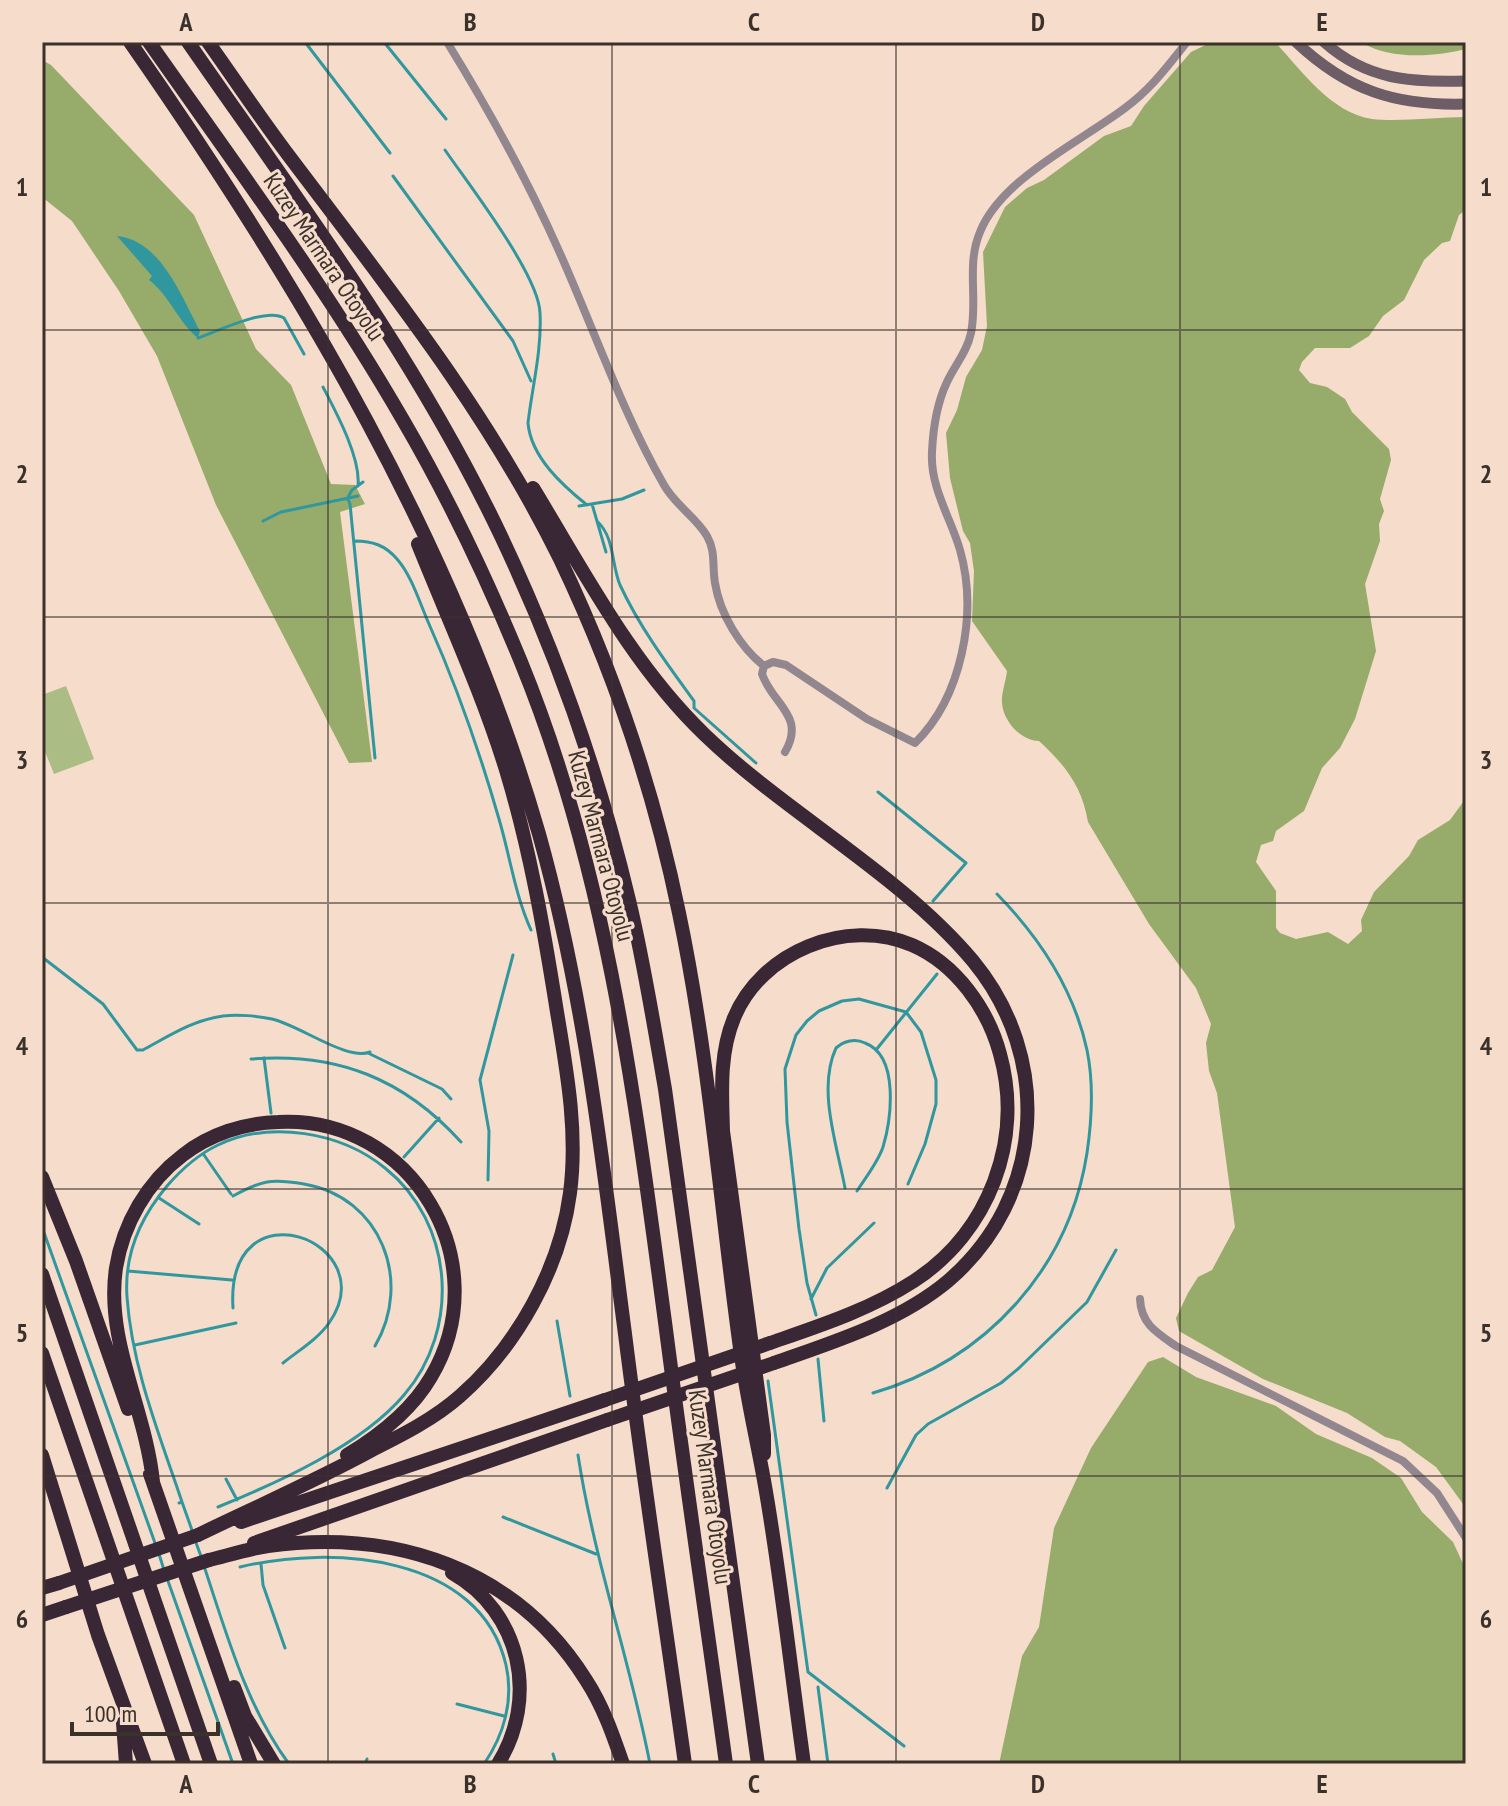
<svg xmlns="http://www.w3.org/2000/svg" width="1508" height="1806" font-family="'PT Sans Narrow',sans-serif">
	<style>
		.green { fill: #abbc85 }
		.forest { fill: #97ab6a }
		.water { fill: #31979e }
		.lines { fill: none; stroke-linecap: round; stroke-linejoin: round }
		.stream { stroke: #31979e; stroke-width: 3 }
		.street { stroke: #92878f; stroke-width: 8 }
		.secondary { stroke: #6c5d67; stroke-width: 11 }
		.highway { stroke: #3a2735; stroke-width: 14 }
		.highway-bridge { stroke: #3a2735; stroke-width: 14 }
		.grid { fill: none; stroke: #3b312b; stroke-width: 2; stroke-opacity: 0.55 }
		.labels { text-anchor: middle; stroke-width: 6; stroke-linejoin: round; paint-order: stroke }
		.street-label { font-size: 24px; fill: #3b312b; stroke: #f6dcca }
		.neatline { fill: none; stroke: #3b312b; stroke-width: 3 }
		.grid-label { font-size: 26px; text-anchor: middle; font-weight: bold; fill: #3b312b }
	</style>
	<rect width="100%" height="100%" fill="#f6dcca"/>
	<!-- green -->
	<path class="green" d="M66,686l28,73 -40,15 -12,-30v-49z"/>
	<!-- forest -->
	<path class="forest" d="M1212,42h63c26,28 56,71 97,77 27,3 66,-2 94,-2v93l-7,5 -9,26 -8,2 -18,17 -20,40 -21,16 -14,20 -19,12h-35l-13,14 -3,8 11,13 17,4 18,12 7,13 37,37 2,11 -11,39 4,12 -5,13 1,17 -15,43 11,67 -21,68 -15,29 -18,20 -18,43 -28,20 -3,10 -12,4 -5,17 20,29v37l4,5 16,6 32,-7 20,12 14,-13 -1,-11 13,-28 35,-36 9,-16 32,-20 16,-22v710l-30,-41 -36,-26 -15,-4 -38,-24 -84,-34 -84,-48 -3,-13 12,-25 10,-16 14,-7 23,-43 -18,-134 -8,-22 -3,-28 5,-19 -15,-36 -47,-64 -61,-102c-6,-36 -23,-57 -49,-81 -18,0 -36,-20 -37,-38 -1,-9 4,-22 5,-32l-35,-50 2,-50 -4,-28 -7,-12 -13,-53 -4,-45 11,-23 9,-33 16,-27 5,-24 -4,-74 22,-45 22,-19 17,-8 60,-44 27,-10 13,-20 47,-54z
		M1361,42h105v7c-31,8 -77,11 -105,-7z
		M42,60l9,5 143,150 62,134 35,36 40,99 24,1 10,19 -25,8 32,250 -23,1 -133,-258 -59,-149 -38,-65 -47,-70 -30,-24z
		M1163,1357l33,20 80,29 40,28 56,24 29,20 21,34 31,30 13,28v194h-467l23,-108 17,-29 15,-99 37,-80 57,-86z"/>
	<!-- water -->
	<path class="water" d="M117,236c44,4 65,62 83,95l-2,7c-20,-16 -28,-42 -49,-58l3,-4z"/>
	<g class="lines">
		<!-- stream -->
		<path class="stream" d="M305,42l85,111
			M384,42l62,77
			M445,150c24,35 94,125 95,163 2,37 -8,75 -12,110 3,34 34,62 59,82
			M393,176l120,165 18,40
			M198,338c20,-7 69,-31 86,-20l20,36
			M323,387c13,25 38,71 35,99
			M347,499l5,-9 11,-8
			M348,499l2,5 25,254
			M592,504l14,48
			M579,506l43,-7 22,-9
			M263,521l18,-9 77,-16
			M597,521c18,17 14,42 23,64 19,41 47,79 74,116v7l62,55
			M355,541c17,0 30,4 42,18 15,17 23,45 32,65 28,63 51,129 70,195 11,37 16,76 32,111
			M878,792l88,71 -33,38
			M42,957l61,47 34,46h6c26,-14 50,-30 80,-34 14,-2 35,0 49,3 27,6 75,42 98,33
			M876,1050l61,-76
			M368,1053l74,36 9,10
			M264,1058l7,55
			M251,1059c86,-7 153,20 210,83
			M204,1155l27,39
			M404,1157l35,-39
			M488,1180l1,-49 -9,-51 33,-125
			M845,1188c-8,-43 -28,-99 -9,-140 8,-7 19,-10 29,-5 35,13 26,77 18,104 -5,15 -17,30 -26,44
			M233,1196c11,-6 22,-12 34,-14 13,-2 25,0 37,2 77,13 109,97 71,162
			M159,1198l40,26
			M42,1227l113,316
			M128,1271l104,9
			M811,1299l16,-31 47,-45
			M233,1308c-8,-127 153,-67 96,15 -11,16 -31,28 -46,40
			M816,1315l-9,-32 -8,-54 -12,-107 -2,-53 11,-34 11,-14 12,-10 23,-10 17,-2 47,13 15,20 15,48v24l-11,40 -17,40
			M557,1321l13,75
			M135,1345l101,-22
			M818,1359l6,62
			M768,1381l40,291 96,74
			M873,1393c113,-33 196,-124 214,-240 5,-34 7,-69 0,-103 -13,-60 -47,-112 -90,-156
			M578,1455c16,105 52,205 72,309
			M226,1479l11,21
			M887,1488l29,-53 12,-11 73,-41 18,-15 68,-66 29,-52
			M182,1502c-22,-66 -50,-134 -55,-205 -3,-42 13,-79 40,-111 13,-15 32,-32 51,-41 52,-25 123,-13 167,23 69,55 76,161 19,227 -42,50 -127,88 -186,112
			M179,1503l3,-1 11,31
			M503,1517l93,37
			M195,1540l7,19
			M159,1554l5,16
			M261,1564l2,21 22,63
			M204,1566c23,69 42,139 85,198
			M240,1567c91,-22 240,-13 266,98 8,35 -2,70 -22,99
			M168,1581l65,183
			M818,1687l10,77
			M457,1704l47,12
			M553,1754l3,10
			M365,1764l2,-5"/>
		<!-- street -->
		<path class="street" d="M447,42c42,68 80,137 112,209 34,76 64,163 105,234 11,20 32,32 43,51 9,16 5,30 8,47 5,31 25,64 49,83
			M785,752c21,-36 -12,-47 -23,-78l2,-8 9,-4 13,3 81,54 48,24c47,-46 63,-130 45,-193 -9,-32 -30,-62 -28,-98 1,-23 5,-49 15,-70 8,-17 20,-30 24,-49 7,-34 -5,-68 9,-101 21,-53 100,-90 145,-124 26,-19 42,-41 62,-66
			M1140,1299c1,25 17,34 36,47l227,115 34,32 29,45"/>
		<!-- secondary -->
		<path class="secondary" d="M1296,42c52,49 100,64 170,62
			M1324,42c44,39 87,40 142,39"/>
		<!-- highway -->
		<path class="highway" d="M130,42c170,244 326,504 409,792 46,164 64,332 86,500 18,144 40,287 60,430
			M149,42c87,124 178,246 254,378 45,77 84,159 118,242 86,210 114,436 144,660 19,148 41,295 61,442
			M188,42c111,160 229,317 313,494 55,116 98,238 128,364 15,62 25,126 36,189l93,675
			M208,42c27,38 53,77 81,114 98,130 199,256 271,403 54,113 94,232 119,354 30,143 41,290 61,435 6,47 17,92 25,138 16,92 26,185 39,278
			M533,488c52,85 99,177 172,247 82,79 195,139 268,226 80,97 72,237 -25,320 -49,41 -115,61 -174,82
			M42,1177l34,84 52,148
			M42,1274l169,490
			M42,1353l142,411
			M764,1454v-19l-41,-304c-1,-38 -4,-77 11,-113 27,-66 112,-101 178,-73 44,19 76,64 88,109 24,86 -11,178 -86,227 -45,29 -95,45 -144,62
			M42,1455l56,180 47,129
			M150,1474l101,290
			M153,1482c-7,-72 -48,-141 -37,-214 7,-44 31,-86 67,-113 27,-21 61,-32 95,-33 134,-7 221,140 153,255 -19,33 -51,58 -84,78
			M241,1522l364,-122
			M198,1535c58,-28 117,-54 174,-85 30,-15 62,-31 88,-54 57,-50 100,-127 110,-203 8,-61 -3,-121 -13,-181 -13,-82 -27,-163 -51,-242 -24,-78 -58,-151 -88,-226
			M254,1543l353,-123
			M209,1560c20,-5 39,-11 59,-14 127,-17 248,22 318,134 17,26 27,55 37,84
			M452,1573c69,39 87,125 46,191
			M42,1588l17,-5
			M42,1615l24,-8
			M234,1687l11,29 29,48
			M123,1723l3,41"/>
		<!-- highway-bridge -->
		<path class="highway-bridge" d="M605,1400l165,-57
			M607,1420l167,-57
			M59,1583l139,-48
			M66,1607l143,-47"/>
	</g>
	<!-- grid -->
	<path class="grid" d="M328,42v1722M612,42v1722M896,42v1722M1180,42v1722M42,330h1424M42,617h1424M42,903h1424M42,1189h1424M42,1476h1424"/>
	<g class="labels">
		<!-- street labels -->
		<g class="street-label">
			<text transform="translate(324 257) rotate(56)" y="8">Kuzey Marmara Otoyolu</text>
			<text transform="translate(601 846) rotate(75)" y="8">Kuzey Marmara Otoyolu</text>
			<text transform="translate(710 1487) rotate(82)" y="8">Kuzey Marmara Otoyolu</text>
		</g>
	</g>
	<!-- border -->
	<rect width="1508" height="1806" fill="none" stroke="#f6dcca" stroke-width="88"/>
	<!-- scale -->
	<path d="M72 1722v12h146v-12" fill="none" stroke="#3b312b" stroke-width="4"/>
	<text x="84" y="1722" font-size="24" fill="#3b312b" stroke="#f6dcca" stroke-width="6" paint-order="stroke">100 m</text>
	<rect x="44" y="44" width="1420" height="1718" class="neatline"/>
	<g class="grid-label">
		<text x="186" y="31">A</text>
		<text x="470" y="31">B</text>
		<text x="754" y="31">C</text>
		<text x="1038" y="31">D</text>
		<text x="1322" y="31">E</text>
		<text x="22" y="196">1</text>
		<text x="1486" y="196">1</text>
		<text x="22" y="483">2</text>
		<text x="1486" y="483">2</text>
		<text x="22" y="769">3</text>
		<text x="1486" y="769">3</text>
		<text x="22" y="1055">4</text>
		<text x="1486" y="1055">4</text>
		<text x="22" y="1342">5</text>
		<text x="1486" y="1342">5</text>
		<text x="22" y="1628">6</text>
		<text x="1486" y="1628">6</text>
		<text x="186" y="1793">A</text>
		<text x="470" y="1793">B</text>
		<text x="754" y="1793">C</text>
		<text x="1038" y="1793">D</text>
		<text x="1322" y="1793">E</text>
	</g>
</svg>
